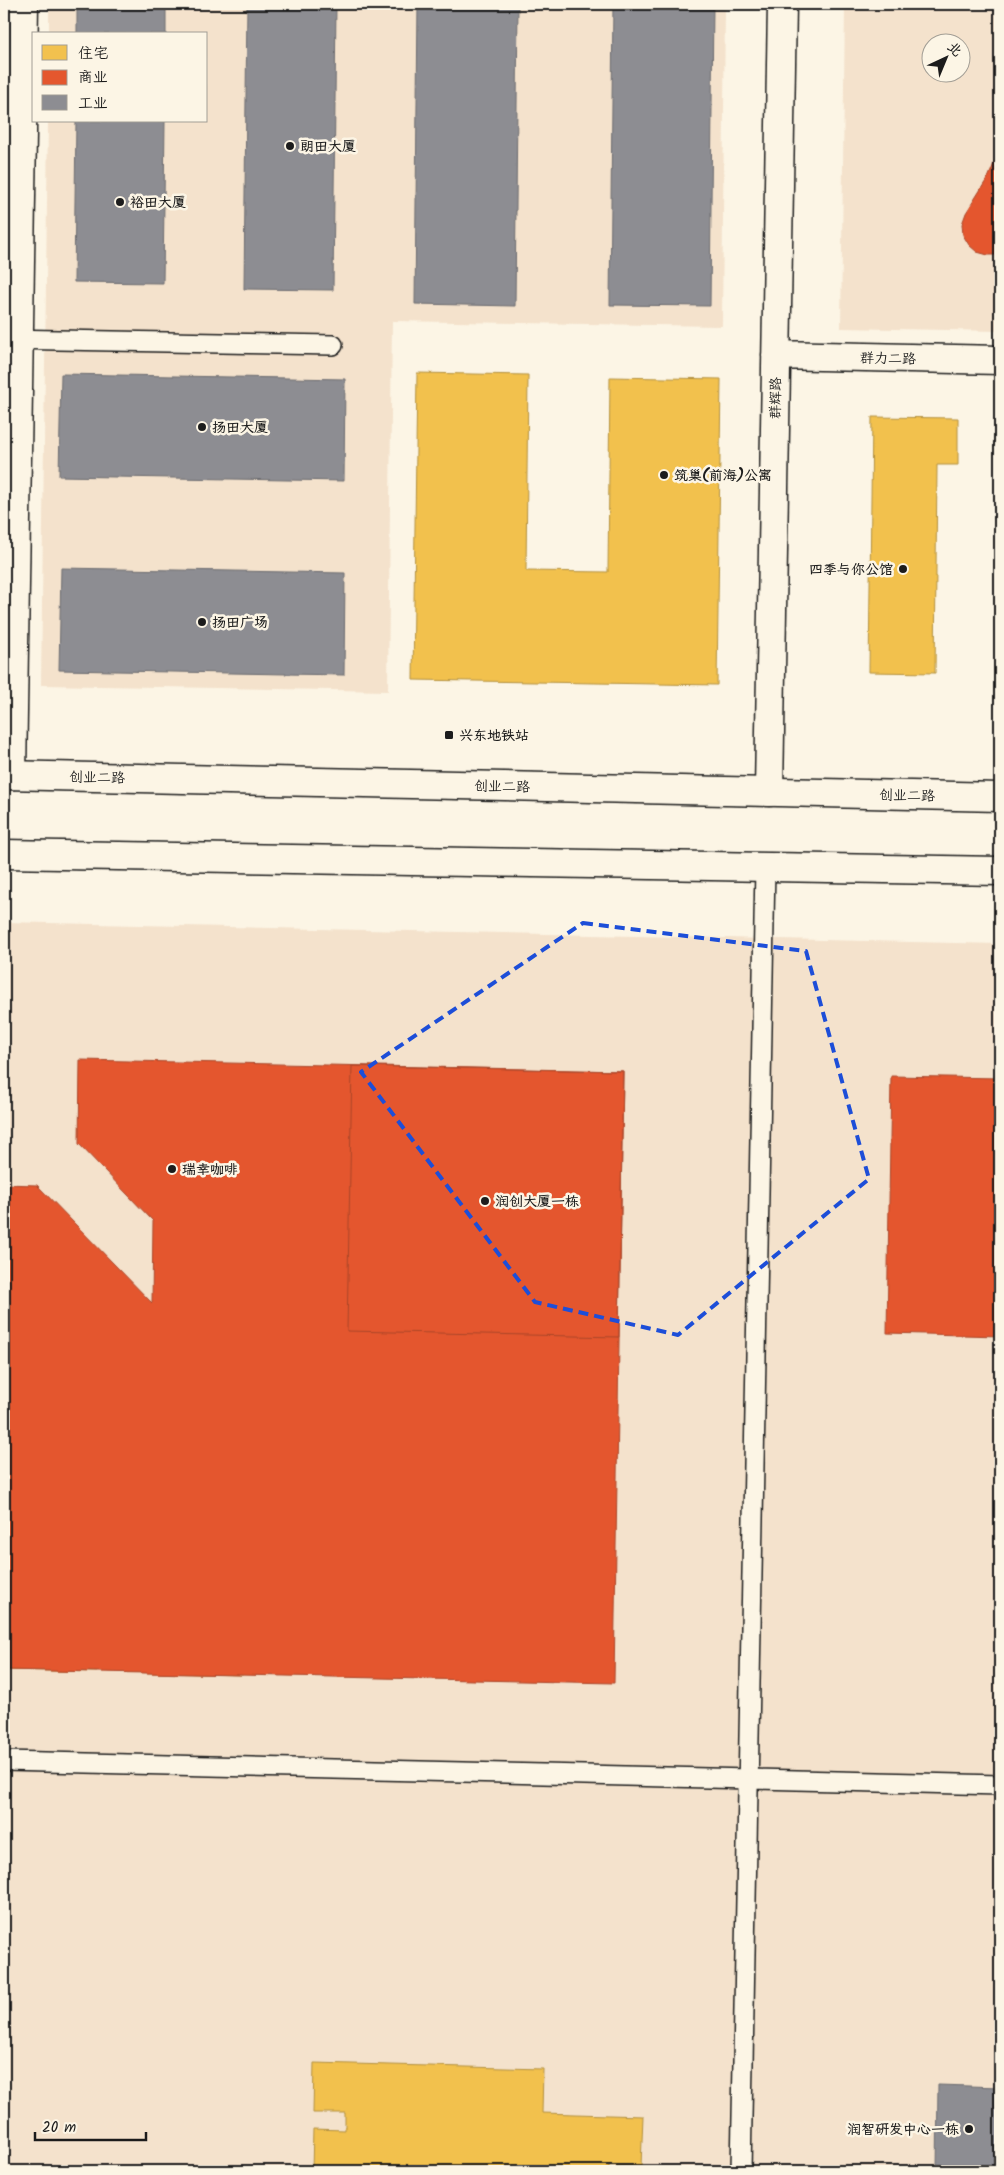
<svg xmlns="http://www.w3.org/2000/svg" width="1004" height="2175" font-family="Kalam,'LXGW WenKai TC',sans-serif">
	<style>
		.built { fill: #f4e2cc; fill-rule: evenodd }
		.homes { fill: #f2c14e; stroke: #b2903f }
		.shops { fill: #e4572e; stroke: #a84529 }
		.industry { fill: #8d8d92; stroke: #6b6b6f }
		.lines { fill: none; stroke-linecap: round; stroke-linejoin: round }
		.lane-casing { stroke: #1c1c1c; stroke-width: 22 }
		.street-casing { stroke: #1c1c1c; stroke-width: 31 }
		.primary-casing { stroke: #1c1c1c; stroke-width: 31 }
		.lane { stroke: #fcf5e5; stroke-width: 19 }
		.street { stroke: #fcf5e5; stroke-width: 28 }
		.primary { stroke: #fcf5e5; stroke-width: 28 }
		.marked { fill: none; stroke: #1d4ed8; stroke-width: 4; stroke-dasharray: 10 6; stroke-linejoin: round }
		.poi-dot { fill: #1c1c1c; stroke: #fcf5e5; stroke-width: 2 }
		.labels { text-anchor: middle; stroke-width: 5; stroke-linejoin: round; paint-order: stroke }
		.poi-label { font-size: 14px; font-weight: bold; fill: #1c1c1c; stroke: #fcf5e5; text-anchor: start }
		.street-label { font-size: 14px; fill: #1c1c1c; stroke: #fcf5e5 }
	</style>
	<rect width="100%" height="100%" fill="#fcf5e5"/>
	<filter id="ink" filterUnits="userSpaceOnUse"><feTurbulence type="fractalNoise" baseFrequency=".02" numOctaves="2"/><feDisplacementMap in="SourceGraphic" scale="10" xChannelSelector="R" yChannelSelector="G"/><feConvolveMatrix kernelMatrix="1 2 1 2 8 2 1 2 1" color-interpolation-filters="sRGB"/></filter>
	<g filter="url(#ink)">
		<!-- built -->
		<path class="built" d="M49,4h676l-3,322 -330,-5 -4,370 -347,-6 7,-564h158v-87h-157z
			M845,4h155v327l-159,-3zM932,42h30v30h-30z
			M4,922l996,22v1227h-996z"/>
		<!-- homes -->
		<path class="homes" d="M417,373l111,2 -2,196 82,1 2,-195 111,2 -4,306 -304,-5z
			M872,417l86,1v47h-21l-2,208 -66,-1z
			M4,1496l63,1 -1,8 92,3v-8l62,2 -2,125 26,1 -1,47 -123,-3 1,-48h-23l-1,48 -93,-2z
			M314,2063l229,6 -1,44 101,3 -2,50 -32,-1v6h-297l1,-42 32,1v-17h-32z"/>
		<!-- shops -->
		<path class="shops" d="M1000,149v106h-12l-11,-3 -8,-7 -6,-10 -1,-11 4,-11 23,-37z
			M80,1060l543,11 -9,612 -610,-13v-486l33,1 115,118 1,-82 -74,-77z
			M352,1066l271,5 -4,266 -272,-6z
			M891,1076l109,2v258l-113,-3z"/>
		<!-- industry -->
		<path class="industry" d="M77,4h89v30h-89z
			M247,4h89l-3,286 -89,-1z
			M418,4h100l-3,302 -100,-2z
			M613,4h100l-3,302 -100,-1z
			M76,121h89l-2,162 -89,-1z
			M61,374l284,5 -1,102 -285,-5z
			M61,568l284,5 -1,102 -285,-5z
			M938,2085l62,2v84h-63z"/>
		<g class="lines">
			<defs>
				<path id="lane" d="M4,339l329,6
					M4,1761l996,24
					M741,2171l24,-1304"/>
				<path id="street" d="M776,355l224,5
					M12,775l12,-771
					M769,792l13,-788"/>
				<path id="primary" d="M4,775l996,22
					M4,854l996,17"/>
			</defs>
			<!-- lane casing -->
			<use href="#lane" class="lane-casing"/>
			<!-- street casing -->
			<use href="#street" class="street-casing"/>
			<!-- primary casing -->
			<use href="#primary" class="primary-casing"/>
			<!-- lane -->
			<use href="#lane" class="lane"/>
			<!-- street -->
			<use href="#street" class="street"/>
			<!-- primary -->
			<use href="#primary" class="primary"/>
		</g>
	</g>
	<!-- marked area -->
	<path class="marked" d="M583,923l223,28 63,228 -191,156 -143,-33 -174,-230z"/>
	<!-- markers -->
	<g class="poi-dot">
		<circle cx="290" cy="146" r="5"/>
		<circle cx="120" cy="202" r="5"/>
		<circle cx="202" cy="427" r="5"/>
		<circle cx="664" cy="475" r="5"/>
		<circle cx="903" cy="569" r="5"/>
		<circle cx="202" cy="622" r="5"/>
		<rect x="444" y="730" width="10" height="10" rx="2.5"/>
		<circle cx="172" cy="1169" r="5"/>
		<circle cx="485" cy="1201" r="5"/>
		<circle cx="969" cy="2129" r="5"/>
	</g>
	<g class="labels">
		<!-- poi labels -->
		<g class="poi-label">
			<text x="300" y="151">朗田大厦</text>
			<text x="130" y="207">裕田大厦</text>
			<text x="212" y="432">扬田大厦</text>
			<text x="674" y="480">筑巢(前海)公寓</text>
			<text x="893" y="574" text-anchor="end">四季与你公馆</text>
			<text x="212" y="627">扬田广场</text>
			<text x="459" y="740">兴东地铁站</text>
			<text x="182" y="1174">瑞幸咖啡</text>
			<text x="495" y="1206">润创大厦一栋</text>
			<text x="959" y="2134" text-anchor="end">润智研发中心一栋</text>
		</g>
		<!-- street labels -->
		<g class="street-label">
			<text transform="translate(888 358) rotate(1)" y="5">群力二路</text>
			<text transform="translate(775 398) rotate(-89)" y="5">群辉路</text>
			<text transform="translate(97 777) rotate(1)" y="5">创业二路</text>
			<text transform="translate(502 786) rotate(1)" y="5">创业二路</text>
			<text transform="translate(907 795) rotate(1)" y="5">创业二路</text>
		</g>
	</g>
	<!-- margin -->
	<rect width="1004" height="2175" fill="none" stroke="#fcf5e5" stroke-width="20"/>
	<rect x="10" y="10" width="984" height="2155" fill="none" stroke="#1c1c1c" stroke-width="2" filter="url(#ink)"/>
	<!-- legend -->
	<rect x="32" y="32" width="175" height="90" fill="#fcf5e5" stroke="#a29e95"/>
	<rect x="42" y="45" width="25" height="15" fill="#f2c14e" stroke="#a29e95"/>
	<text x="78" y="58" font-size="15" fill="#1c1c1c">住宅</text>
	<rect x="42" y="70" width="25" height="15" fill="#e4572e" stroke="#a29e95"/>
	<text x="78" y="82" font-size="15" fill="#1c1c1c">商业</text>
	<rect x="42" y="95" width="25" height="15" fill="#8d8d92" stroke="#a29e95"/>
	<text x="78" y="108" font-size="15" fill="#1c1c1c">工业</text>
	<!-- north arrow -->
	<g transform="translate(946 58) rotate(44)"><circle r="24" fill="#fcf5e5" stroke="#a29e95"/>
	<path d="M0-4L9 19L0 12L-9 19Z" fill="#1c1c1c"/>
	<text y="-8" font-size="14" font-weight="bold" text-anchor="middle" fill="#1c1c1c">北</text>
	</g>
	<!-- scale -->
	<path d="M35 2132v8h111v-8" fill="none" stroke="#1c1c1c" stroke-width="2.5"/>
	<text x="42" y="2132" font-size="15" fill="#1c1c1c" stroke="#fcf5e5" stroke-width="4" paint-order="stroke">20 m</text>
</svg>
